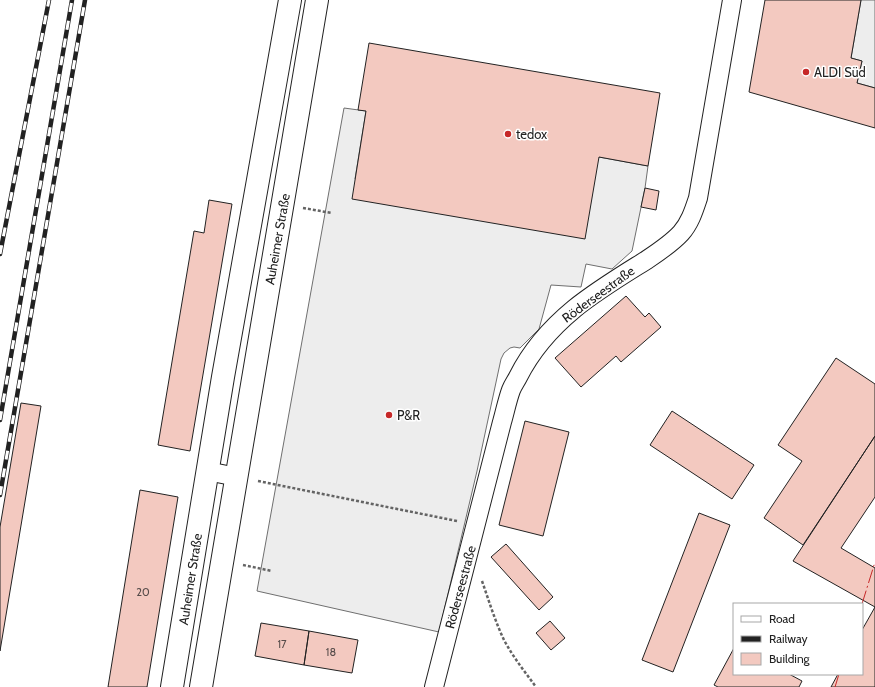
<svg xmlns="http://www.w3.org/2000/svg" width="875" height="687" font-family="Cabin,sans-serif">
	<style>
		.parking { fill: #ededed; stroke: #6f6f6f }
		.building { fill: #f3c9c0; stroke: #222 }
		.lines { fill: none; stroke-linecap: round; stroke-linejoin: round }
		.street-casing { stroke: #222; stroke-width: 20 }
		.secondary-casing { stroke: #222; stroke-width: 24 }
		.path { stroke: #646464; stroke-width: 2.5; stroke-dasharray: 3 2; stroke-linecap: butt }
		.street { stroke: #fff; stroke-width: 18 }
		.secondary { stroke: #fff; stroke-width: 22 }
		.rail-casing { stroke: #222; stroke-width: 4.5 }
		.rail { stroke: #fff; stroke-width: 3; stroke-dasharray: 9; stroke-linecap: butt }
		.power { stroke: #c62828; stroke-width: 1; stroke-dasharray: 14 3 2 3; stroke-linecap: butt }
		.poi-dot { fill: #c62828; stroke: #fff; stroke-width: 1.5 }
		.labels { text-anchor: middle; stroke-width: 3; stroke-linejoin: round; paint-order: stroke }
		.number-label { font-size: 11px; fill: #564c4a }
		.poi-label { font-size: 13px; fill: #222; stroke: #fff; text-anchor: start }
		.street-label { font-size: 13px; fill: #222; stroke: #fff }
	</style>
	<rect width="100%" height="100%" fill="#fff"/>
	<!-- parking -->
	<path class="parking" d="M861,0h14v88l-18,-5 5,-22 -11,-3z
		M344,108l22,3 -11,68 244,-22 49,9 -3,22 -13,63 -20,18 -26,-5 -5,23 -30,-2 -12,44 -19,19 -6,-1 -4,1 -6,5 -3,6 -24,112 -38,161 -182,-41z"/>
	<!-- building -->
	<path class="building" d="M765,0h96l-10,58 11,3 -5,22 18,5v40l-126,-36z
		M369,43l291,50 -12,73 -49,-9 -14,82 -233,-40 14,-88 -8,-1z
		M645,188l14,3 -3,19 -15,-3z
		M209,200l23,4 -42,247 -32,-6 36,-214 10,2z
		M626,296l19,21 4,-4 12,14 -40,35 -5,-6 -35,31 -26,-29z
		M836,358l39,26v52l-72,109 -39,-27 38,-57 -24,-16z
		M21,403l20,3 -41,245v-124z
		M672,411l82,54 -22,34 -82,-54z
		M525,421l44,11 -26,104 -44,-11z
		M875,436v61l-34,51 34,20v39l-82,-46z
		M140,490l38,7 -31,190h-39z
		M699,513l31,12 -57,147 -31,-12z
		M506,544l47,53 -14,13 -48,-53z
		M875,607v80h-44l7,-13h24v-44z
		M550,621l15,17 -14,12 -15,-17z
		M261,623l48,8 -5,34 -49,-9z
		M309,631l49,9 -6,33 -48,-8z
		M734,648v26h55l13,7 -3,6h-81l-4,-2z"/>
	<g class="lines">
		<defs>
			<path id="street" d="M207,471l30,6
				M434,687l68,-265c3,-10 5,-21 9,-32 2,-5 5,-9 7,-13 14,-28 33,-49 56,-68 22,-18 47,-33 71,-48 12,-8 26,-17 36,-28 9,-10 13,-23 17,-35l34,-198"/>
			<path id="secondary" d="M172,687l51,-310 67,-377
				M201,687l116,-687"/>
		</defs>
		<!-- street casing -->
		<use href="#street" class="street-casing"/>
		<!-- secondary casing -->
		<use href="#secondary" class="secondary-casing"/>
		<!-- path -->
		<path class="path" d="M303,208l29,5
			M258,481l199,40
			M243,565l29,6
			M482,581c7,20 13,40 22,59 9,17 21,32 32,47"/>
		<!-- street -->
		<use href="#street" class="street"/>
		<!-- secondary -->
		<use href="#secondary" class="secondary"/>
		<defs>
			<path id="rail" d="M0,254l49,-254
				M0,420l72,-420
				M0,495l85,-495"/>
		</defs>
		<!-- rail casing -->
		<use href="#rail" class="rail-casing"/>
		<!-- rail -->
		<use href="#rail" class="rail"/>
		<!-- power -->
		<path class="power" d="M862,604l13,-42
			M835,687l4,-13"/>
	</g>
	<!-- markers -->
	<g class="poi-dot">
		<circle cx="806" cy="72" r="4"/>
		<circle cx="508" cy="134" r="4"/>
		<circle cx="389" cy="415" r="4"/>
	</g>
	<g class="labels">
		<!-- number labels -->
		<g class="number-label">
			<text x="143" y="596">20</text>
			<text x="282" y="648">17</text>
			<text x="331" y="656">18</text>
		</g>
		<!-- poi labels -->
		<g class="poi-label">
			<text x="814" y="77">ALDI Süd</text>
			<text x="516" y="139">tedox</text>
			<text x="397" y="420">P&amp;R</text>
		</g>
		<!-- street labels -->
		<g class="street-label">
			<text transform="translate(277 239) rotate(-80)" y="5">Auheimer Straße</text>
			<text transform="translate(598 294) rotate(-36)" y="5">Röderseestraße</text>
			<text transform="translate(190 579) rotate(-81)" y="5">Auheimer Straße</text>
			<text transform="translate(460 587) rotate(-75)" y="5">Röderseestraße</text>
		</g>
	</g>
	<!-- legend -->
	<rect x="733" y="603" width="130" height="72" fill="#ffffff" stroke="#a7a7a7"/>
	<rect x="741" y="616" width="20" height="6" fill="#ffffff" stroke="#a7a7a7"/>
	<text x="769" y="623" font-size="12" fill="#222222">Road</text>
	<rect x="741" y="636" width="20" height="6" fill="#222222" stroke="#a7a7a7"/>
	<text x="769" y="643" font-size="12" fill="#222222">Railway</text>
	<rect x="741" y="653" width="20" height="12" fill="#f3c9c0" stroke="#a7a7a7"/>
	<text x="769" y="663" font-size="12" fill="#222222">Building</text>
</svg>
